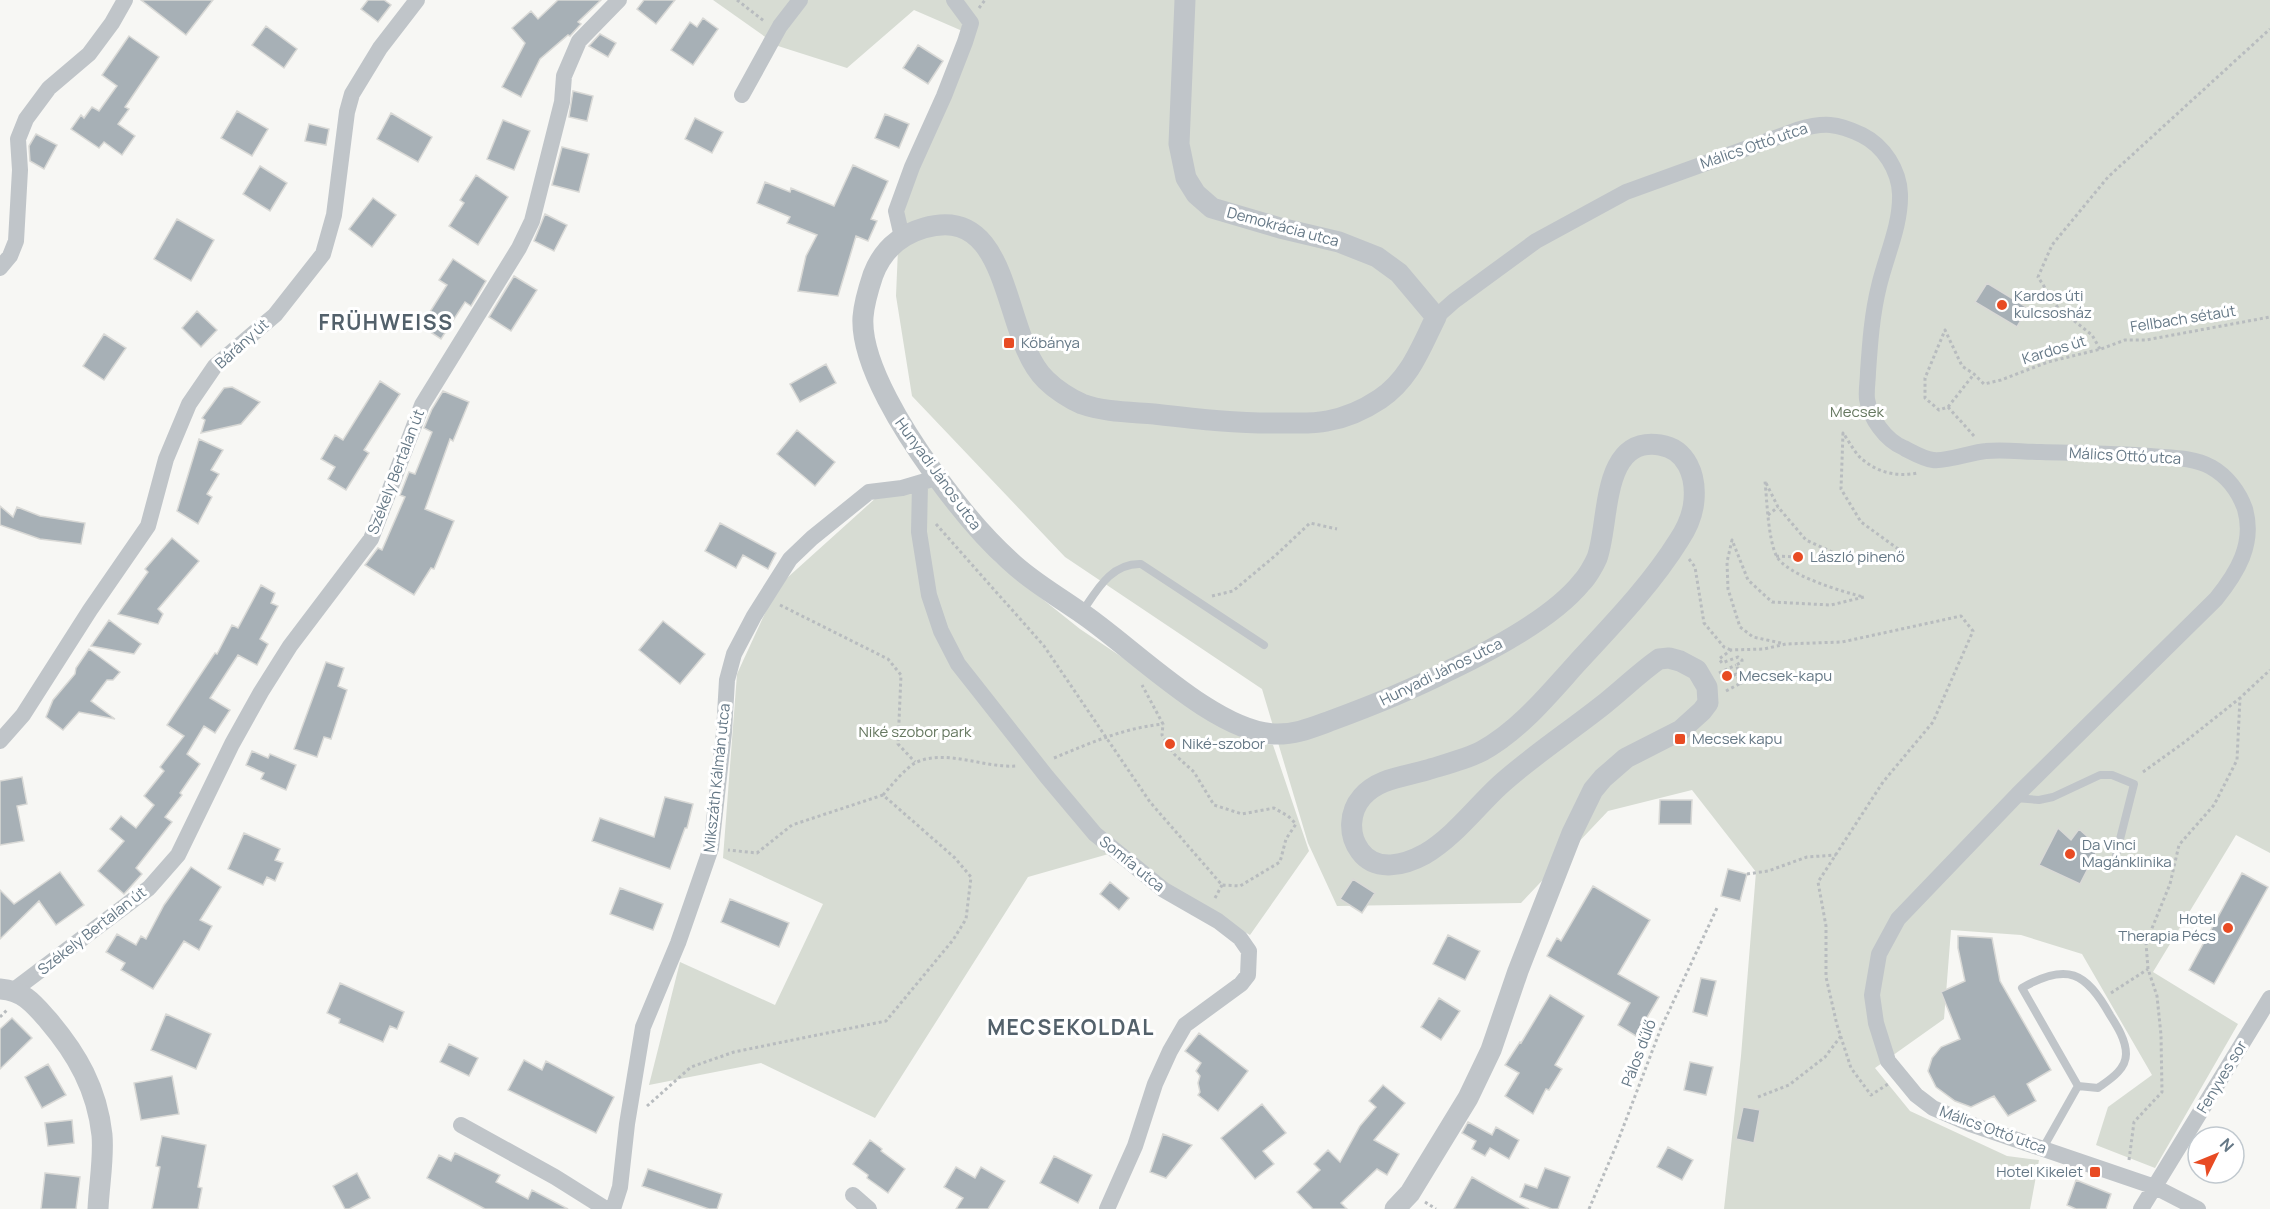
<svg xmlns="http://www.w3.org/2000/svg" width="2270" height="1209" font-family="Manrope,sans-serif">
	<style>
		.green { fill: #d7dcd3 }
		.building { fill: #a7b0b6; stroke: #d9d9d6; stroke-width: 1.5 }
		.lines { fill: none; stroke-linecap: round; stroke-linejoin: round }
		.path { stroke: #b8bcbf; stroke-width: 3; stroke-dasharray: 3 3; stroke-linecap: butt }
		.service { stroke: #c0c5c9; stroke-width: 8 }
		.minor { stroke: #c0c5c9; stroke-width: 16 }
		.tertiary { stroke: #c0c5c9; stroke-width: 21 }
		.poi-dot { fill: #e84b23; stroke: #fff; stroke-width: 2 }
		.labels { text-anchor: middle; stroke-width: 6; stroke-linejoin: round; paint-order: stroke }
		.street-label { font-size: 15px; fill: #657886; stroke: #fff }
		.poi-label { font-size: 15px; fill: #657886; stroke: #fff; text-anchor: start }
		.park-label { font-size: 15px; fill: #667860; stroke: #fff }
		.district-label { font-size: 21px; font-weight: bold; letter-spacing: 1.5px; fill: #53616b; stroke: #fff }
	</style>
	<rect width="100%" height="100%" fill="#f7f7f4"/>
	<!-- green -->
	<path class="green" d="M713,0h1557v853l-34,-18 -83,137 85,52 -83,144 -59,-23 12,-38 44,-32 -70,-121 -61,-19 -70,-5 -7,89 -69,49 35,43 97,45 32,4 -9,49h-306l17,-153 15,-184 -64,-82 -84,21 -87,92 -184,3 -29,-63 -46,-154 -197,-132 -153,-161 -16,-100 4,-94 67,-169 -53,-23 -67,58 -69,-22z
		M932,485l64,77 84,67 167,112 26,4 36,106 -59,84 -138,-82 -84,24 -153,241 -114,-55 -112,22 31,-123 95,43 48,-101 -100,-46 14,-184 40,-87 101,-91z"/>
	<!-- building -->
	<path class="building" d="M141,0h72l-27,35z
		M368,0h16l7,5 -13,17 -17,-13z
		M558,0h43l-23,22 3,2 -11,12 -2,-1 -28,24 -19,38 -19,-10 23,-44 -13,-15 19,-17 7,8z
		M644,0h31l-19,24 -19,-15z
		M703,18l15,11 -25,36 -22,-15 19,-28 7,5z
		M266,26l31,23 -13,19 -32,-23z
		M600,34l16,9 -8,14 -19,-11z
		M129,36l30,21 -34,50 4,2 -11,15 17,12 -13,19 -18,-13 -5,6 -28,-19 10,-14 3,3 8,-11 7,4 18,-25 -15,-11z
		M918,45l25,16 -15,23 -25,-16z
		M573,91l20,5 -6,25 -18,-4z
		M237,111l31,18 -16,27 -31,-18z
		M391,113l41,24 -14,25 -41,-23z
		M885,114l24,10 -10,24 -24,-10z
		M695,118l28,14 -11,21 -27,-14z
		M503,120l27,11 -16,39 -27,-11z
		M309,124l20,5 -3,16 -21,-4z
		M36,134l21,11 -13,24 -14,-8 -1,-15z
		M562,147l27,7 -10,38 -27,-7z
		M853,165l35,16 -17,38 6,2 -9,20 -12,-5 -18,60 -40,-5 8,-35 11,-21 -30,-12 3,-6 -33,-14 8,-21 25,10 1,-4 43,18z
		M260,166l27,17 -17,28 -27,-17z
		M476,175l32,22 -30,48 -29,-19 15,-23 -4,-3z
		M373,198l23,17 -24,32 -23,-18z
		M545,214l22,11 -13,26 -20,-10z
		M177,219l37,21 -23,41 -37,-22z
		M453,259l33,22 -15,25 -6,-4 -24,37 -20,-13 26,-41 -8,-5z
		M514,276l23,14 -26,41 -22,-14z
		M1987,283l41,25 -11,19 -42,-25z
		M197,311l20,19 -16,17 -19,-19z
		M104,334l22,14 -22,32 -21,-14z
		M826,364l10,19 -36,19 -10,-18z
		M380,381l20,13 -36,56 5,3 -23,37 -18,-11 7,-12 -14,-8 14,-24 8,5z
		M232,387l28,15 -19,22 -40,9 4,-13 -3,-2 22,-30z
		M443,391l26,11 -16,39 -3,-2 -25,70 29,12 -20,48 -3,-1 -17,27 -49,-30 13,-17 4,2 23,-53 -5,-2 9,-23 6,2 17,-42 -8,-4 8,-19z
		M797,430l38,32 -20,24 -38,-32z
		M199,439l24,11 -12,20 8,4 -12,20 5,3 -14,27 -21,-13z
		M0,506l13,11 4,-10 23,9 45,7 -4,21 -41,-5 -40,-14z
		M720,523l56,30 -8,16 -25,-14 -7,13 -31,-17z
		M172,538l27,23 -41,48 5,5 -5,10 -40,-10 30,-42 -3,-3z
		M261,585l14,8 -4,10 7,3 -18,33 8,5 -11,21 -19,-10 -28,43 20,12 -15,23 -11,-7 -17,28 13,10 -20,29 2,2 -17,22 7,5 -36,46 6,6 -18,20 -26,-23 26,-30 -14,-12 11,-13 15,12 18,-23 -10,-9 20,-25 -4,-4 24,-31 -17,-11 48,-72 2,1 15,-29 6,3z
		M109,620l32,24 -7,10 -43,-8z
		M663,621l42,33 -25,30 -41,-34z
		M89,649l31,23 -7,8h-6l-16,21 24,18 -36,-7 -16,18 -17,-13 7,-17 22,-26 1,-6z
		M326,662l18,6 -6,18 9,4 -16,49 -7,-2 -7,20 -23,-8z
		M252,751l16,7 2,-4 26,11 -10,25 -25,-11 3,-6 -18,-8z
		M22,777l5,27 -10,2 7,35 -24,4v-64z
		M665,797l28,7 -6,24h-2l-15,41 -78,-28 8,-23 54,19z
		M1660,800h32l-1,24h-32z
		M2058,828l13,12 8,-11 20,18 -19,37 -41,-19z
		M244,833l36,16 -5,11 8,3 -8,18 -8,-4 -4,8 -35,-16z
		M191,867l30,20 -21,33 12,6 -13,24 -15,-9 -31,48 -32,-19 4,-7 -19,-11 11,-18 19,11 5,-9 5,3 18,-34z
		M1728,869l19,5 -7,27 -19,-5z
		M60,872l24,33 -28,20 -17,-24 -39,38v-49l14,14z
		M2242,873l26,14 -54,97 -25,-14z
		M1353,879l22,14 -13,20 -22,-14z
		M1110,882l19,16 -10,12 -19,-16z
		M1593,886l57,34 -32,54 41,23 -23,39 -18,-11 12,-22 -83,-47 10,-18 4,3z
		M620,888l43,16 -10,26 -43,-16z
		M730,899l59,24 -10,24 -58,-25z
		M1448,935l32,16 -15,29 -32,-16z
		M1958,936l34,2 8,43 51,89 -24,14 9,17 -28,15 -14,-20 -23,11 -16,-6 -19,-14 -8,-16 4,-13 9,-11 19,-8 -19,-47 24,-11 -7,-33z
		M1701,978l15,3 -9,35 -14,-4z
		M340,983l64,29 -7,17 -7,-3 -7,16 -44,-19 1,-4 -13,-6z
		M1550,995l34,21 -29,49 7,4 -13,21 -3,-1 -13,25 -28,-18 14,-23 -14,-8 15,-23 1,1z
		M1439,998l21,13 -19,29 -20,-13z
		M166,1014l45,20 -15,35 -45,-19z
		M12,1018l20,20 -32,31v-40z
		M1199,1033l49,38 -30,40 -20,-16 2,-3 -2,-9 2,-7 -4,-5 5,-8 -16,-12z
		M449,1044l29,14 -9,18 -29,-14z
		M524,1060l18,10 4,-9 68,36 -18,36 -88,-43z
		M1690,1062l23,5 -7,28 -22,-5z
		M48,1064l18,31 -24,13 -17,-31z
		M172,1076l7,38 -38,6 -7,-37z
		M1383,1085l22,18 -31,37 25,14 -12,21 -10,-6 -36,34 6,6h-34l-16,-17 23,-22 -6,-6 14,-14 12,12 20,-36 16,-19 -7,-6z
		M1262,1104l24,29 -23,18 11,13 -19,15 -34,-41z
		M1743,1107l17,3 -6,33 -18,-4z
		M72,1120l2,23 -26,3 -3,-23z
		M1468,1122l24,13 4,-8 23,13 -10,19 -19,-11 -5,8 -13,-7 4,-8 -14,-8z
		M1163,1134l29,11 -26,33 -16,-6z
		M162,1136l44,9 -8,42 4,1 -4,21h-46l8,-42 -4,-1z
		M870,1140l12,9 -1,2 24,18 -17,24 -21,-15 1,-3 -15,-11z
		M1668,1147l25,13 -11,20 -25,-13z
		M455,1153l45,22 -4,7 32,17 4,-9 36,19h-83l-58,-31 12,-23 12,6z
		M1054,1156l38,19 -14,28 -38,-20z
		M956,1167l19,11 6,-11 24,14 -17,28h-32l7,-11 -19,-11z
		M1545,1168l25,9 -12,32h-6l-32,-12 5,-13 12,4z
		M648,1169l74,25 -5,15h-8l-67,-23z
		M45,1173l35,4 -4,32h-35z
		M357,1173l13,25 -21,11h-4l-12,-23z
		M1472,1177l26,15 31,17h-75z
		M2076,1180l35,14 -5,15h-30l-9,-4z"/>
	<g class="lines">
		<!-- path -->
		<path class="path" d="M737,0l27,21
			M979,8l6,-8
			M2100,349l-8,-14 -34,-27 -20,-31 14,-32 56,-68 162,-148
			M1948,407l26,-33
			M1974,436l-26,-29 -9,3 -14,-12v-20l20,-48 17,36 12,8 10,10 17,-4 47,-18 53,-13 24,-9h21l124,-23
			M1768,515l10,-8
			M936,524l108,122 106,156 72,83 18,1 40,-24 6,-23 10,-15 -8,-8 -14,-8 -32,6 -28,-9 -20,-33 -20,-18 -12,-19 1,-11 -21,-39
			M1776,556l22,1
			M1689,559l6,8 9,56 20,24 7,3
			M1212,596l21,-5 43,-36 34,-32 27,6
			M780,605l108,54 13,16 -3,69 17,18
			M1781,643l-28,-6 -13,-10 -12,-38 -1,-27 5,-22 16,40 24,22 59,3 33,-8c-21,-5 -79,-22 -88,-42 -8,-18 -9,-54 -11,-74l13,26 28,33 41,19h32l22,-8 -40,-29 -20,-33 2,-56c6,8 12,21 20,27 16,13 35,17 54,13
			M1719,673l17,-8
			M1723,681l13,-7 5,9 3,-1 -8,-17 6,-3v-2l-4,-3 -16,6 -3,-4 12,-9 33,-1 22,-5 56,-2 119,-26 12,15 -40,91 -50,60 -65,100 8,44v51l11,48 14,43 20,27 17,-11
			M1726,691l15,-8
			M1054,758c36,-15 70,-30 109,-34
			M2143,772l43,-31 54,-43
			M883,795c8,-9 24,-29 34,-33 30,-13 66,6 99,4
			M1747,874l21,-3 39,-14 29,-2
			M1215,898l7,-13
			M2111,993l37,-24
			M0,1017l7,-7
			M1758,1097l31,-12 36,-28 16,-21
			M647,1106l44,-39 43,-15 152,-31 67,-81 13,-21 5,-42 -16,-19 -72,-63 -91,30 -35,28 -29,-3
			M2129,1160l5,-38 28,-30 -1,-57 -4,-39 -9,-27 -2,-26 24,-59 9,-39 35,-40 23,-45 3,-62 30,-28
			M1425,1202l11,7
			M1589,1209l27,-63 45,-118 56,-120"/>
		<!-- service -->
		<path class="service" d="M1082,612c15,-22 29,-49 59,-48l123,81
			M2015,798l24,2 14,-3 47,-22h12l22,9 -18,71
			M2043,1148l35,-62 20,2c11,-8 28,-18 28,-34 0,-14 -9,-28 -16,-39 -24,-43 -43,-53 -88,-27l56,98"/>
		<!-- minor -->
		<path class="minor" d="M742,95l38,-69 20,-26
			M902,237l-6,-26 16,-44 32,-71 21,-54 6,-19 -17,-23
			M0,268l10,-12 6,-15 4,-71 -2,-31 8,-20 23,-31 40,-34 23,-31 13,-23
			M1436,317l18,-16 82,-60 90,-49 171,-62c27,-8 40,-7 65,5 22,11 37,35 38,59 1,31 -14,62 -21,92 -7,28 -9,57 -11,86 0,8 -2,18 -1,27 3,19 18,41 37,49 8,4 20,11 29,12 13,2 39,-8 53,-9 18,-2 37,1 55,1 36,1 72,1 109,4 21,2 42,1 61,11 16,9 28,25 34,42 10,35 -8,64 -29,90l-198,195 -120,125 -19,35 -7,41 4,28 12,38 28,34 17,13 37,16 185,63 43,22
			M920,484l-1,48 10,63 12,36 17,33 89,113 48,57 69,56 54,31 22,17 9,13 -1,24 -7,9 -56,41 -15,26 -15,33 -20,62 -28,63
			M0,741l23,-26 67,-105 58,-84 18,-67 23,-55 26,-38 60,-51 48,-61 11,-39 13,-103 5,-18 28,-46 37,-48
			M14,990l135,-102 29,-33 54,-111 29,-52 29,-46 81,-107 51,-134 97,-157 13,-27 30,-119 2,-26 15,-35 40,-41
			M461,1125l94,52 51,32
			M853,1195l16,14
			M613,1209l7,-22 7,-63 16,-97 35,-84 33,-95 13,-116 3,-52 7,-26 20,-38 36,-57 22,-21 57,-46 33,-4 27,-8
			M2141,1209l129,-211"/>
		<!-- tertiary -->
		<path class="tertiary" d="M1185,0l-6,144 7,34 10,16 16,14 68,20 59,14 38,15 22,16 37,44c-15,30 -26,62 -56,82 -15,10 -35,19 -53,22 -14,3 -29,2 -43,2 -44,1 -87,-4 -130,-9 -24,-2 -50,-2 -72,-10 -12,-5 -27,-15 -36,-24 -45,-42 -32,-178 -122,-152 -24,7 -42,23 -51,47 -4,12 -9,29 -10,42 -3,47 44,119 71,156 23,32 47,62 76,88 21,20 46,34 70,51 51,34 133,119 194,122 20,1 37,-6 56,-13 41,-15 81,-31 120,-51 42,-20 103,-52 132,-88 5,-5 12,-17 15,-24 13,-35 3,-122 63,-113 27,4 36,31 34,55 -1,14 -7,28 -15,40 -28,45 -66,84 -102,123 -28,31 -58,68 -95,88 -15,8 -39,14 -55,19 -23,7 -49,8 -65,27 -13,15 -14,38 -2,54 16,22 45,14 65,3 29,-17 51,-47 75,-69 32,-29 69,-53 103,-80 19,-15 36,-32 56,-46l10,-1 11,3 17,9 10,17 1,16 -6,8 -21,19 -55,28 -23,20 -10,12 -21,43 -54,138 -27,79 -23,48 -58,95 -15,16
			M0,989c24,2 33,14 48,31 29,34 49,69 54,115 2,24 -3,50 -4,74"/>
	</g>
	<!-- markers -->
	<g class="poi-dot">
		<circle cx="2002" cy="305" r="6"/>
		<rect x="1003" y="337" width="12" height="12" rx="3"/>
		<circle cx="1798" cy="557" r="6"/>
		<circle cx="1727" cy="676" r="6"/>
		<rect x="1674" y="733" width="12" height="12" rx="3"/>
		<circle cx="1170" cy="744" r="6"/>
		<circle cx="2070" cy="854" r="6"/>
		<circle cx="2228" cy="928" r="6"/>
		<rect x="2089" y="1166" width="12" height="12" rx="3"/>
	</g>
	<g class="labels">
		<!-- street labels -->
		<g class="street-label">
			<text transform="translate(1754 146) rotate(-19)" y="5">Málics Ottó utca</text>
			<text transform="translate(1283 227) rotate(15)" y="5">Demokrácia utca</text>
			<text transform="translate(2183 319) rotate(-9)" y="5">Fellbach sétaút</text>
			<text transform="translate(242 344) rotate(-42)" y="5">Bárány út</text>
			<text transform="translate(2054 350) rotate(-17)" y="5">Kardos út</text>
			<text transform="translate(2125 456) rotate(3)" y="5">Málics Ottó utca</text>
			<text transform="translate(396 472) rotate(-69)" y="5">Székely Bertalan út</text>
			<text transform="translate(938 474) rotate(54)" y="5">Hunyadi János utca</text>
			<text transform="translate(1441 672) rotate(-26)" y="5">Hunyadi János utca</text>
			<text transform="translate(717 778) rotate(-84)" y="5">Mikszáth Kálmán utca</text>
			<text transform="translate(1132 864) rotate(39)" y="5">Somfa utca</text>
			<text transform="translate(92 931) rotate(-38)" y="5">Székely Bertalan út</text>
			<text transform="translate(1639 1053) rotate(-69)" y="5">Pálos dűlő</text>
			<text transform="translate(2222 1077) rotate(-59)" y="5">Fenyves sor</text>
			<text transform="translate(1993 1130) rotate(20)" y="5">Málics Ottó utca</text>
		</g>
		<!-- poi labels -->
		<g class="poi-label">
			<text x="2014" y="301">Kardos úti<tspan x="2014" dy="17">kulcsosház</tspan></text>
			<text x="1021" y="348">Kőbánya</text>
			<text x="1810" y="562">László pihenő</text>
			<text x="1739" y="681">Mecsek-kapu</text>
			<text x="1692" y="744">Mecsek kapu</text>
			<text x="1182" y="749">Niké-szobor</text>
			<text x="2082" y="850">Da Vinci<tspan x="2082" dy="17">Magánklinika</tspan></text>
			<text x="2216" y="924" text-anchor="end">Hotel<tspan x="2216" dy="17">Therapia Pécs</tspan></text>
			<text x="2083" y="1177" text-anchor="end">Hotel Kikelet</text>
		</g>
		<!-- park labels -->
		<g class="park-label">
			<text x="1857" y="417">Mecsek</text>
			<text x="915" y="737">Niké szobor park</text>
		</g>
		<!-- district labels -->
		<g class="district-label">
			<text x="386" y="330">FRÜHWEISS</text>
			<text x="1071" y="1035">MECSEKOLDAL</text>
		</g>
	</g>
	<!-- north arrow -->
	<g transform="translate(2216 1155) rotate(47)"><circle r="28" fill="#ffffff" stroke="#c1c9cf" stroke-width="1.5"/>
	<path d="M0-4.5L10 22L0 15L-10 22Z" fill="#e84b23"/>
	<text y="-9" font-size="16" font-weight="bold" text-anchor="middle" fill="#657886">N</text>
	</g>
</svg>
